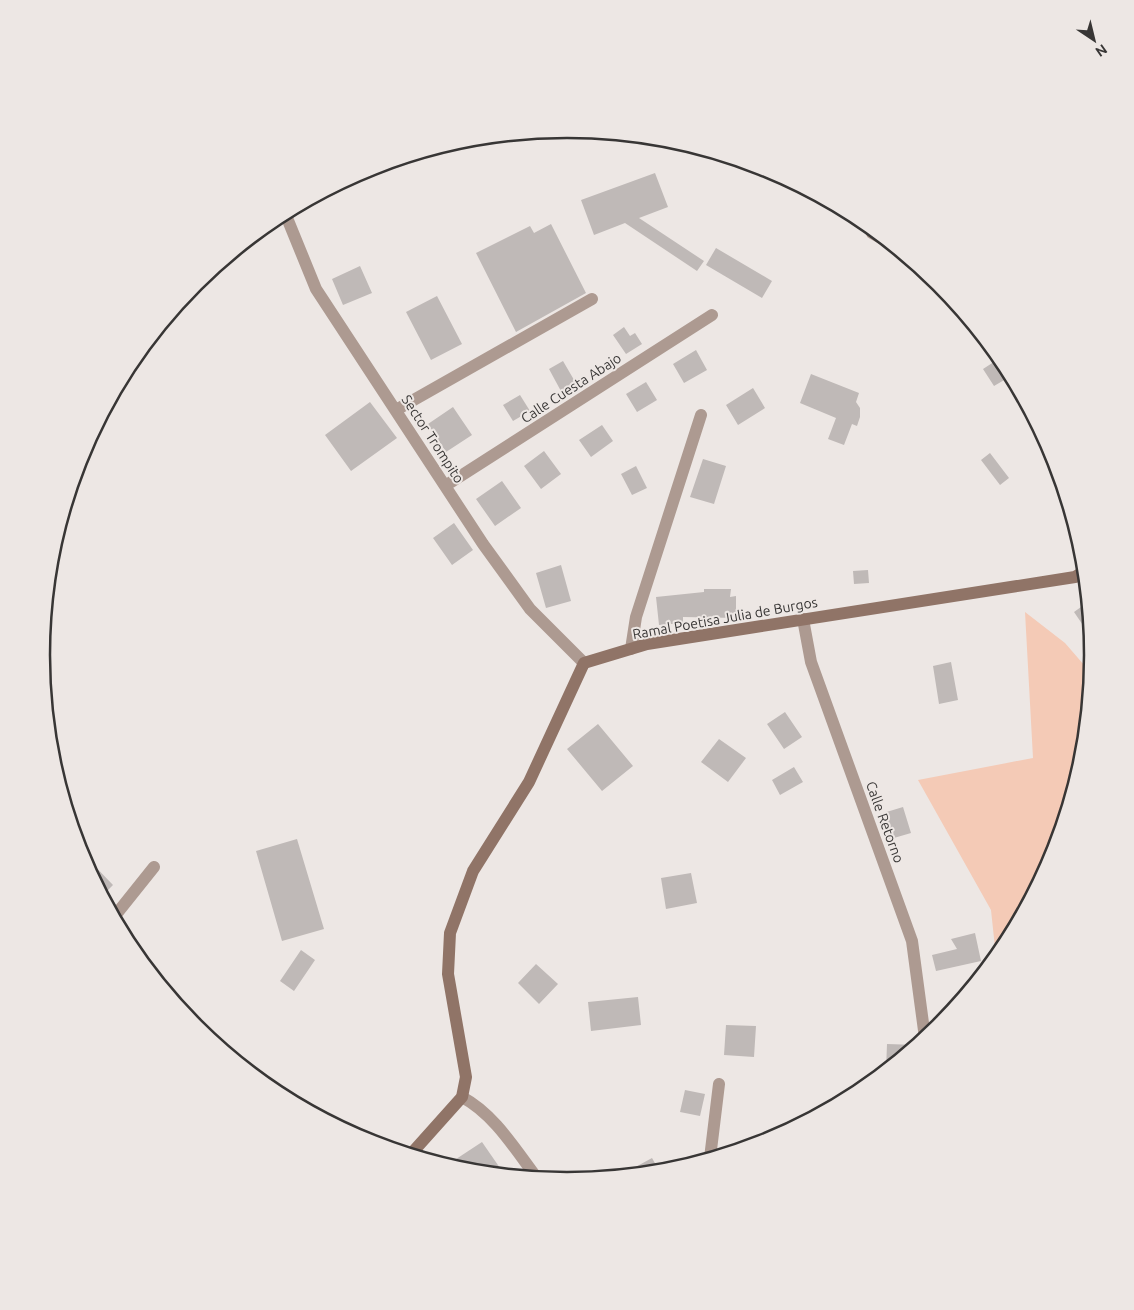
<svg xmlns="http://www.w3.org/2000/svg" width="1134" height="1310" font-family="Ubuntu,sans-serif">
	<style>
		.green { fill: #f4cab6 }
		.building { fill: #bfb9b7 }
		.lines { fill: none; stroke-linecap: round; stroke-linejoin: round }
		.street { stroke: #ad9a91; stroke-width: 12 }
		.secondary { stroke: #907467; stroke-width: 12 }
		.labels { text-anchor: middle; stroke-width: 4; stroke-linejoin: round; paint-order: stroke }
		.street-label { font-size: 14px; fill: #383635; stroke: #ede7e4 }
		.rim { fill: none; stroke: #383635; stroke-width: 2.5 }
	</style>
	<rect width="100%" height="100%" fill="#ede7e4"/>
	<!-- green -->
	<path class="green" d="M1025,612l40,31 26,30 -8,85 -30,98 -49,91 -8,10 -5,-47 -73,-130 115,-22z"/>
	<!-- building -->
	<path class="building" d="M655,173l13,34 -29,11 65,43 -7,10 -72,-48 -31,12 -13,-35z
		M551,224l35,69 -70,39 -40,-79 54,-27 4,7z
		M716,248l56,33 -10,17 -56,-33z
		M360,266l12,27 -29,12 -11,-26z
		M437,296l25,48 -31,16 -25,-48z
		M624,327l6,9 5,-3 7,11 -16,10 -13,-19z
		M696,350l11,20 -23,13 -11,-19z
		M1000,358l11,18 -17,10 -11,-17z
		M563,361l14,24 -15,8 -13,-24z
		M811,374l48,19 -3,9 4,6v9l-3,9 -5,-2 -8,21 -16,-6 8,-21 -36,-15z
		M646,382l11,18 -20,12 -11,-18z
		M753,388l12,20 -27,17 -12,-20z
		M520,395l10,16 -17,10 -10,-16z
		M370,402l27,36 -46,33 -26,-36z
		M453,407l19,28 -26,17 -18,-28z
		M602,425l11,16 -22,16 -12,-17z
		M544,451l17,23 -20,15 -17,-23z
		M990,453l19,25 -9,7 -19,-25z
		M703,459l23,7 -12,38 -24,-7z
		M636,466l11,22 -15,7 -11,-21z
		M502,481l19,27 -26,18 -19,-27z
		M454,523l19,27 -21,15 -19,-27z
		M561,565l10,36 -25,7 -10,-35z
		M868,570l1,13 -15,1 -1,-13z
		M704,589h27l-1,8 6,-1v22l-53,-1v6l-24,2 -3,-28 48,-5z
		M1088,602l3,35 -17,-25z
		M951,662l7,38 -19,4 -6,-38z
		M785,712l17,25 -18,12 -17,-25z
		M598,724l35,42 -31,25 -35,-42z
		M719,739l27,19 -18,24 -27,-20z
		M794,767l9,15 -23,13 -8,-15z
		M903,807l8,26 -24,7 -7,-26z
		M297,839l27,90 -42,12 -26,-90z
		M85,856l28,29 -11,11 -20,-38z
		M691,873l6,30 -31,6 -5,-31z
		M975,933l6,28 -45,10 -4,-16 25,-6 -6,-10z
		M301,950l14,10 -21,31 -14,-10z
		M536,964l22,20 -19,20 -21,-21z
		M638,997l3,28 -50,6 -3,-29z
		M726,1025l30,1 -2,31 -30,-2z
		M887,1044l30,1 -31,25z
		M685,1090l20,4 -5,22 -20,-4z
		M482,1142l18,26 -8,5 -28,-2 -17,-6z
		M652,1158l8,14 -41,4z"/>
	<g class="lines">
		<!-- street -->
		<path class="street" d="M285,213l31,76 167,255 47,65 54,54
			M872,233l18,10
			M396,410l196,-111
			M445,486l267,-171
			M803,619l8,43 101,279 13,97
			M631,649l5,-32 65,-202
			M114,917l40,-50
			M462,1097c32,17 53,52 75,81
			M710,1158l9,-74"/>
		<!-- secondary -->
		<path class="secondary" d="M411,1154l51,-57 4,-20 -18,-103 2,-41 23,-62 56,-89 55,-119 63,-19 428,-67 10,-6"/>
	</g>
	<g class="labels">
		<!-- street labels -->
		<g class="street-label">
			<text transform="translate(571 388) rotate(-33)" y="5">Calle Cuesta Abajo</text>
			<text transform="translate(433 439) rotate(57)" y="5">Sector Trompito</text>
			<text transform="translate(725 618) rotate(-10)" y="5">Ramal Poetisa Julia de Burgos</text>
			<text transform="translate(885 822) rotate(70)" y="5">Calle Retorno</text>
		</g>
	</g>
	<!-- crop -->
	<path d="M0 0H1134V1310H0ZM50 655a517 517 0 1 1 1034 0a517 517 0 1 1-1034 0Z" fill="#ede7e4" fill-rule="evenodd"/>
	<path class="rim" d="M50 655a517 517 0 1 1 1034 0a517 517 0 1 1-1034 0Z"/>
	<!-- north arrow -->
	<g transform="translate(1094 40) rotate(145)" stroke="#ede7e4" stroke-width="4" paint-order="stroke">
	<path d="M0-4L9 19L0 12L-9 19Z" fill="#383635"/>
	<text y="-8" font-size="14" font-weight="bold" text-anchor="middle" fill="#383635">N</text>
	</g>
</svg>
